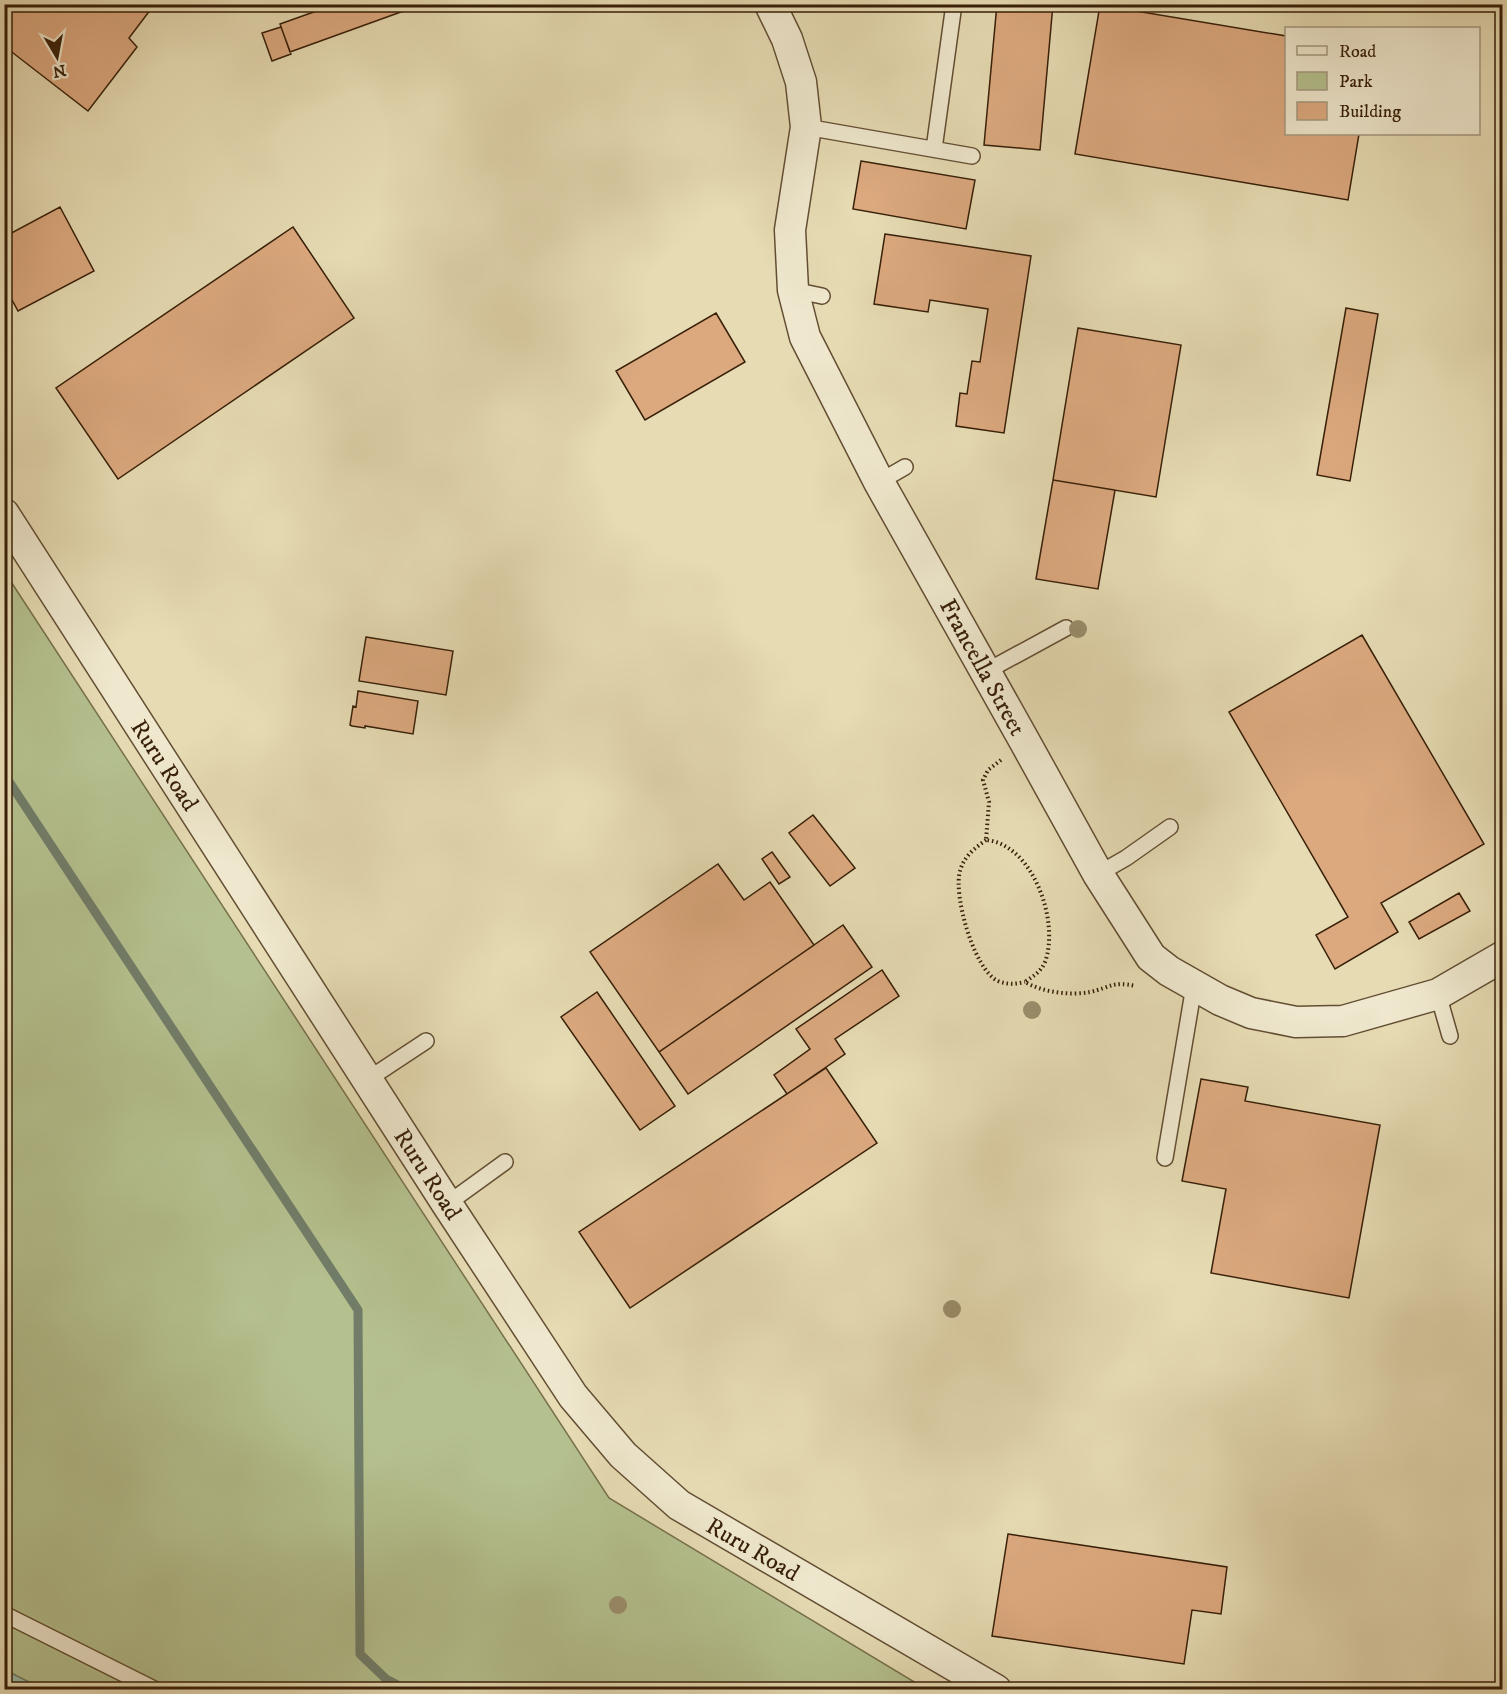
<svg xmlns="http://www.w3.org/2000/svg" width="1507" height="1694" font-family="'IM FELL DW Pica',serif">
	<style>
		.green { fill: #b4c08e; stroke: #76704b; stroke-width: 1.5 }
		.water { fill: #97bba9; stroke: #717d69; stroke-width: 1.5 }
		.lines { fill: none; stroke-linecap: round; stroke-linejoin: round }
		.stream { stroke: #717d69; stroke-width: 9 }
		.building { fill: #dca97f; stroke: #371f08; stroke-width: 1.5 }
		.lane-casing { stroke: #634e33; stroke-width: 18 }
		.street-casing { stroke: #634e33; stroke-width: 33 }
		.path { stroke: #371f08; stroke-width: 4; stroke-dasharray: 1.5 3; stroke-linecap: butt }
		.lane { stroke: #efe8ce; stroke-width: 15 }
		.street { stroke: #efe8ce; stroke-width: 30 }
		.tree { fill: #9a8e6b }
		.labels { text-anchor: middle; stroke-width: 6; stroke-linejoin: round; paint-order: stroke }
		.street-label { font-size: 24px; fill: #371f08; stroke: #efe8ce }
	</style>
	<rect width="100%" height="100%" fill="#e6dbb3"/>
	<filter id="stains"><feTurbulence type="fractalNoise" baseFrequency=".00333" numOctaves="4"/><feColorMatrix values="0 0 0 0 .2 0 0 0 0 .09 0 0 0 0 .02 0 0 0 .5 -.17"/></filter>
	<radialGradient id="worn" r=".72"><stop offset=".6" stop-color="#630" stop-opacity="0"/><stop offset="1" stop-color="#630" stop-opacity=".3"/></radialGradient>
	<!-- green -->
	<path class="green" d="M4,571l605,927 317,191 -883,1 -38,-20z"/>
	<!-- water -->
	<path class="water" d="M5,1670l38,19h-38z"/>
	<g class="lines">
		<!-- stream -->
		<path class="stream" d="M4,774l354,536 2,344 26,25 21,11"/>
	</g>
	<!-- building -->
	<path class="building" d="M4,4h143l4,5 -22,29 8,9 -49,64 -84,-65z
		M336,4h87l-133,48 -10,-28z
		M997,4h56l-13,146 -56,-5z
		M1100,5l186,31v98h73l-11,66 -273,-46z
		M281,27l10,27 -19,7 -10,-28z
		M861,161l114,19 -9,49 -113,-20z
		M60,207l34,64 -76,40 -14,-26v-48z
		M293,227l61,91 -236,161 -62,-91z
		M885,234l146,22 -27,177 -48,-7 4,-33 7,1 5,-33 8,1 8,-53 -58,-9 -2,12 -54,-8z
		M1346,308l32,6 -28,167 -33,-6z
		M716,313l29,49 -100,58 -29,-49z
		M1078,328l103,17 -25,152 -103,-17z
		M1053,480l62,10 -17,99 -62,-10z
		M1362,635l122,209 -103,59 17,29 -63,37 -19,-34 32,-18 -119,-205z
		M366,637l87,14 -7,44 -87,-14z
		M358,691l60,10 -5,33 -48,-8v2l-13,-2 -2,-1 3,-19 3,1z
		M813,815l42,53 -25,18 -41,-53z
		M772,852l18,25 -11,7 -17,-25z
		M718,864l26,36 26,-18 44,63 -155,107 -69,-100z
		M1459,893l11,18 -51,28 -10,-17z
		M843,925l29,42 -184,127 -29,-42z
		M882,970l17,26 -64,43 10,15 -58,40 -13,-19 36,-26 -14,-20z
		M597,992l78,114 -35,24 -79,-113z
		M826,1068l51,75 -247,165 -51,-76z
		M1201,1079l47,8 -3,14 135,24 -31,173 -138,-25 15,-84 -44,-8z
		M1008,1534l219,33 -6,47 -29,-4 -8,54 -192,-28z"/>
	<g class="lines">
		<defs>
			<path id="lane" d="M806,127l166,29
				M934,149l20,-145
				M793,290l29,6
				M879,482l26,-15
				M985,672l81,-44
				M1098,874l28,-16 44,-31
				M1438,994l12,42
				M367,1080l59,-39
				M1165,1158l29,-172
				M447,1204l58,-42
				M4,1614l152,76"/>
			<path id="street" d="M770,4l17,35 14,43 5,45 -16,103 3,60 12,47 74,145 146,260 73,132 53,83 18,14 51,29 31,13 45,9 47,-1 95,-27 64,-37
				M4,514l443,690 126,192 50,59 56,50 317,185"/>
		</defs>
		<!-- lane casing -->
		<use href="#lane" class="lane-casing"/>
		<!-- street casing -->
		<use href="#street" class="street-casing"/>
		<!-- path -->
		<path class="path" d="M1001,760l-13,10 -5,10 6,22 -3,38c47,4 74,82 59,122 -4,10 -12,14 -20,20 17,10 45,14 65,10 22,-5 22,-11 46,-6
			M986,840c-11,8 -22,16 -26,31 -7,24 14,99 38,110 10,4 17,3 27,1"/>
		<!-- lane -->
		<use href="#lane" class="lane"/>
		<!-- street -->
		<use href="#street" class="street"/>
	</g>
	<!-- trees -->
	<g class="tree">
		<circle cx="1078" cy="629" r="9"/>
		<circle cx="1032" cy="1010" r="9"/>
		<circle cx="952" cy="1309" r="9"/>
		<circle cx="618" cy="1605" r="9"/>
	</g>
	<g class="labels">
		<!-- street labels -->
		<g class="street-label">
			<text transform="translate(983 667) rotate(61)" y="8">Francella Street</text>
			<text transform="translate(165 765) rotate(57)" y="8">Ruru Road</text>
			<text transform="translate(428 1174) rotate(57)" y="8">Ruru Road</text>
			<text transform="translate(753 1549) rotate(30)" y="8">Ruru Road</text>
		</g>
	</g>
	<!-- margin -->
	<rect width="1507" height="1694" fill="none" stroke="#e6dbb3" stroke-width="24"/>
	<rect x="6" y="6" width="1495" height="1682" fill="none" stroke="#371f08" stroke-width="3"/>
	<rect x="12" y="12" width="1483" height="1670" fill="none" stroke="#371f08" stroke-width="1.5"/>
	<!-- legend -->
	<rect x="1285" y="27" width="195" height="108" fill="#efe8ce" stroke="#a5987f" stroke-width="1.5"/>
	<rect x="1297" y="46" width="30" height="9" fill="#efe8ce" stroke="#a5987f" stroke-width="1.5"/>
	<text x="1339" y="57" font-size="18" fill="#371f08">Road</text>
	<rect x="1297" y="72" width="30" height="18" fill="#b4c08e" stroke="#a5987f" stroke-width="1.5"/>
	<text x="1339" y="87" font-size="18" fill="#371f08">Park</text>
	<rect x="1297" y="102" width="30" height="18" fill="#dca97f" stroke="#a5987f" stroke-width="1.5"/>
	<text x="1339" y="117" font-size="18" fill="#371f08">Building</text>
	<!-- north arrow -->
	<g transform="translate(57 57) rotate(170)" stroke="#efe8ce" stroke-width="4.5" paint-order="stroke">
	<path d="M0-4.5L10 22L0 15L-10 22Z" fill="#371f08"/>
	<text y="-9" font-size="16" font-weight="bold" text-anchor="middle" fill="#371f08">N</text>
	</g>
	<rect width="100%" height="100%" filter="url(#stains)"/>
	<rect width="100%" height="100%" fill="url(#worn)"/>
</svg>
